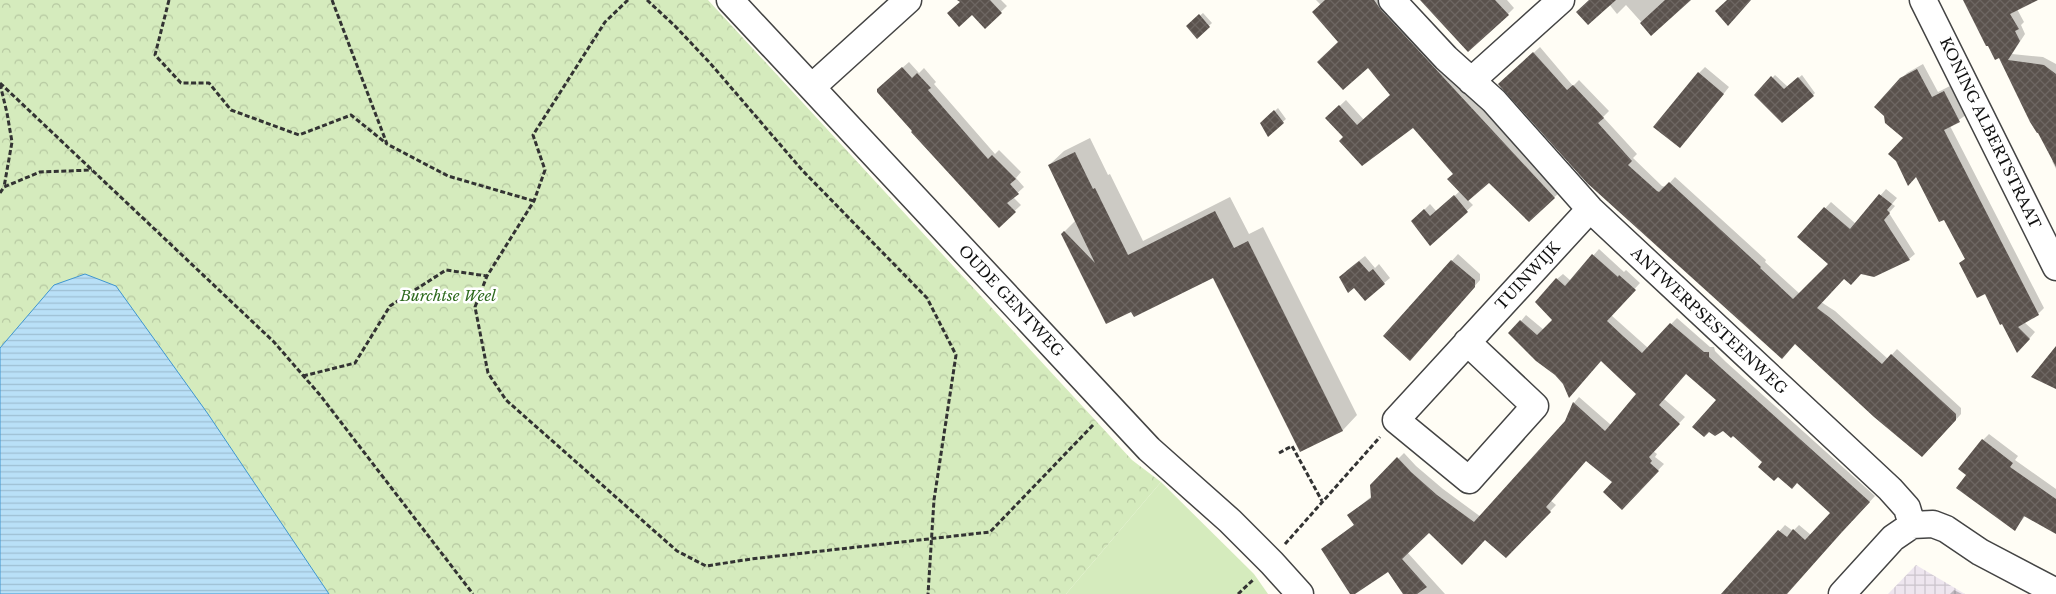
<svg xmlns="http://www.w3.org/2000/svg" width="2056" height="594" font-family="'Libre Baskerville',serif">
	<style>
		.industrial { fill: url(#industrial-grid) }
		.grass { fill: #d5ebbd }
		.park { fill: url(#park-crowns) }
		.water { fill: url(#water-rules); stroke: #3f96cf }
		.shadow { fill: #0003 }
		.building { fill: url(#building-cross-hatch) }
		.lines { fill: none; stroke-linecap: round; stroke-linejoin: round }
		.minor-casing { stroke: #444; stroke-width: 29 }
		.path { stroke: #333; stroke-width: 3; stroke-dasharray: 5 2.5; stroke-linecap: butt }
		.minor { stroke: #fff; stroke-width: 26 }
		.labels { text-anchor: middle; stroke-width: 5; stroke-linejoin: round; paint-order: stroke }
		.street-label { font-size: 15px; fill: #111; stroke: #fff }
		.park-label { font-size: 15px; font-style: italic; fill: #2f6b1f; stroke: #fff }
	</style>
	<defs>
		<pattern id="industrial-grid" width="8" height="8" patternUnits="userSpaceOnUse" patternTransform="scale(1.25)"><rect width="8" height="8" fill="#eee6ef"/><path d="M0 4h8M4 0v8" fill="none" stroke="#cbc4cc"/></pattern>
		<pattern id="park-crowns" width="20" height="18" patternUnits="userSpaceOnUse" patternTransform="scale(1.25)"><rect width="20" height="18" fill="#d5ebbd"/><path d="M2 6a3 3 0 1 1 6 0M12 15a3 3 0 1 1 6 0" fill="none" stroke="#b6c8a1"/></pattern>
		<pattern id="water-rules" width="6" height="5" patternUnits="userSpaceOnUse" patternTransform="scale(1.25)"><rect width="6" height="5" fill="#b9e0f7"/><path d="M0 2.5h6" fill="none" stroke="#9ebfd3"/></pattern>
		<pattern id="building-cross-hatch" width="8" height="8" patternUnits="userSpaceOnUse" patternTransform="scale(1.25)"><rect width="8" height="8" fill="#5a524d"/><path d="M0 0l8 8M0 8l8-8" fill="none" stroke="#6d6662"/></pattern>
	</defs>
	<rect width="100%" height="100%" fill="#fffdf5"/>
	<!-- industrial -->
	<path class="industrial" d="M1916,565l49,29h-77z"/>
	<!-- grass -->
	<path class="grass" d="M1161,482l93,92 14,20h-202z"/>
	<!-- park -->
	<path class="park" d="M0,0h708l424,460 29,22 -95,112h-1066z"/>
	<!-- water -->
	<path class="water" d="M85,274l31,12 92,128 121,180h-329v-246l54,-63z"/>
	<!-- shadow -->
	<path class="shadow" d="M963,0h38l6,6 -22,21z
		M1316,0h68l177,191 -32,30 -40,-40 -21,19 5,5 -42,39 -13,-28 12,-12 7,8 23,-21 -6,-17 -41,-48 -68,11 -18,-19 19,-18 18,20 27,-25 -23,-28 -28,-25 -19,-37z
		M1422,0h85l7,8 -6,6z
		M1591,0h98l-37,34 -26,-29 -9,9 -8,-10z
		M1965,0h59l-7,9 7,13 -3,3 4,9 -13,20 31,3 13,7v105l-4,-8 2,-1 -54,-104z
		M1203,13l9,10 -15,14 -9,-11z
		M1540,47l33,39 6,-6 30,31 -6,6 34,37 -4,4 29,28 4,1 9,-10 91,83 -1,2 35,32 29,-30 -30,-27 32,-35 25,22 30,-35 11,9 -5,6 3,2 -6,7 26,41 -6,5 -65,18 -23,25 14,9 53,48 9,-10 64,59v6l-33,36 -423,-371z
		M909,62l10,11 5,-5 12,14 -2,2 61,70 4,-4 22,22 -5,6 8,9 -11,10 8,8 -22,21 -114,-143z
		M1923,64l15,28 12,-6 16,29 -16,11 94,182 -6,6 -14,8 11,10 -12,14 -38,-53 -25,-30 6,-5 -61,-120 -4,-59 6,-6z
		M1705,67l24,20 -43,54 13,-68z
		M1775,75l13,12 14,-12 13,18 -2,2h-57z
		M1278,108l8,11 -18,16 -6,-12z
		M1090,138l18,37 2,-1 33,67 87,-44 19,37 14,-7 94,188 -14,15 -42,21 -88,-175 -81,34 -70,-76 14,-14 -27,-55 15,-14z
		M1599,249l25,23 2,-2 14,13 -29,32 18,16 19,17 29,-30 33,29h4l1,4 11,11 149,134 -89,98h-63l62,-69 8,6 6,-6 12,10 21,-22 -35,-32 -33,-19 -46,-63 -31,-27 -23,27 21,18 -32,34 4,3 -2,3 9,7 -42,44 -9,-26 -27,-22 -36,40 6,5 -50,52 -21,-19 -56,-7 -22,21 38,42h-40l-16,-24 -38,24 -29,-45 33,-25 -6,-9 23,-19v-11l32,-32 12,13 27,23 38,28 85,-96 8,-18 5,-6 32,28 27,-31 -37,-34 -37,24 -43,-63 5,-6 18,15 10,-10 3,-41 6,-5 8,7z
		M1458,254l22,20v6l-65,74 -31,-18z
		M1365,256l10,12 4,-4 11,14 -25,21 -10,-13 -9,-15z
		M1989,434l29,22 -3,4 41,29v43l-30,-17 -11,14 -48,-55 16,-34z
		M1954,590l8,4h-12z"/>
	<!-- building -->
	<path class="building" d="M957,0h33l12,13 -17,16 -13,-14 -13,12 -12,-14 13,-11z
		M1325,0h49l7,10 174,188 -26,24 -40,-39 -21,18 -21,-22 6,-5 -40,-46 -51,38 -23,-25 4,-4 -18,-19 14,-13 18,20 33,-30 -22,-27 -25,22 -26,-28 21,-20 -26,-30z
		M1420,0h75l14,15 -41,37z
		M1589,0h27l-28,25 -12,-13z
		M1665,0h26l-40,36 -11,-13z
		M1727,0h24l-23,26 -13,-15z
		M1963,0h75l-28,14 9,15 -4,2 5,10 -12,19 36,5 12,9v93l-18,-34h-1l-7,-11 -31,-64 -4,2 -7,-14h-2z
		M1199,14l11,13 -13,12 -11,-13z
		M1533,52l34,38 6,-5 31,33 -6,5 34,38 -4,4 29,26 2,1 10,-10 92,85 -1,1 33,31 35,-35 -31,-27 27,-30 26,22 29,-35 13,10 -5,6 3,3 -6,7 26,40 -36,17 -13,-3 -10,11 -7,-6 -27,29 12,9 53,47 9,-10 65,60v6l-34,37 -48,-40 -79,-73 -13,15 -195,-176 -89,-99z
		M902,67l10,11 5,-5 14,15 -3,2 60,69 4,-4 24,24 -6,5 9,10 -12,9 9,9 -17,16 -88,-96 1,-1 -35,-39v-3z
		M1917,69l15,28 12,-6 16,31 -16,8 95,185 -21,12 12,12 -13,14 -15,-29 -2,1 -15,-31 -8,4 -18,-35 6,-4 -21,-39 -5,2 -23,-45 -8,9 -12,-25 -8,-7 15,-16 -18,-15 -1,-7 -10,-9 26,-29z
		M1698,72l26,22 -44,54 -27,-21z
		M1771,76l13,13 14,-12 16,19 -32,27 -28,-28z
		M1274,110l10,13 -16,14 -8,-14z
		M1075,152l18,37 2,-1 33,67 87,-44 19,37 14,-7 95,190 -43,21 -87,-174 -79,39 -3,-5 -25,12 -45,-90 3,-3 31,32 -47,-98z
		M1454,195l14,17 -38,34 -19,-25 13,-12 6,7z
		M1592,254l26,23 1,-2 17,15 -29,31 16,15 19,17 28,-30 34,29h5v5l11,10 150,135 -29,31 -54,61h-66l57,-64 9,7 6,-8 12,11 25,-27 -33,-30 -5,6 -14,-12 -4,4 -16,-14 4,-5 -29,-26 -2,2 -8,-7 -8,5 -6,-4 -5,5 -12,-10 24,-27 -30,-26 -27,31 21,19 -31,33 3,4 -2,2 9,8 -37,39 -19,-18 9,-10 -26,-21 -40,46 5,5 -45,46 -21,-18 -23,25 -33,-32 -27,26 25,28 -10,7h-14l-15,-22 -33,22h-5l-29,-45 33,-24 -7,-10 24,-17 -1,-13 27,-28 14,15 26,23 37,27 91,-101 8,-19 32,29 31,-37 -35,-33 -32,37 -6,-14 -8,-9 -19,-14 -28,-28 12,-13 17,15 15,-15 -17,-18 21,-24 9,8z
		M1451,260l24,20v7l-65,74 -27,-25z
		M1359,261l10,11 4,-3 12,15 -20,17 -11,-13 -6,5 -9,-16z
		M2056,346v43l-25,-12z
		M1982,439l31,24 -3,4 46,32v35l-32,-18 -9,15 -59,-43 10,-13 -8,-6z"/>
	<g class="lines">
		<defs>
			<path id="minor" d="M730,0l419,449 81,72 42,42 28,31
				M1392,0l54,58 48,43 96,108 300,280 17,19 5,17
				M1923,0l133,267
				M1471,81l90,-81
				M812,87l96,-87
				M1467,342l68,64 -66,74 -73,-60 194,-211
				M1912,525l21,-1 13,5 34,23 76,40
				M1842,594l51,-56 19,-13"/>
		</defs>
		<!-- minor casing -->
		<use href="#minor" class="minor-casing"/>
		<!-- path -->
		<path class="path" d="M169,0l-14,55 26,28h28l22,27 68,25 52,-20 36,29
			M332,0l55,144 61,32 86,25
			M628,0l-23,22 -72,113 12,35 -11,31 -47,75 -12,31 13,66 18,27 171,151 29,15 45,-7 239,-27 104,-108
			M647,0l28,26 35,37 92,107 125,128 29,57 -22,145 -6,94
			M0,83l274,259 46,53 153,199
			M0,84l7,29 5,29 -8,45
			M0,193l4,-6 36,-15 52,-2
			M303,376l52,-13 35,-57 56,-36 41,6
			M1279,453l13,-7 30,55
			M1285,544l95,-107
			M1238,594l16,-15"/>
		<!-- minor -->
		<use href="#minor" class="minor"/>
	</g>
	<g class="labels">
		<!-- street labels -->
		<g class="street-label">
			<text transform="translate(1990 133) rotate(64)" y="5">KONING ALBERTSTRAAT</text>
			<text transform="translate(1528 276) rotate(-47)" y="5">TUINWIJK</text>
			<text transform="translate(1011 301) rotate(47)" y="5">OUDE GENTWEG</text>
			<text transform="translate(1709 321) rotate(43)" y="5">ANTWERPSESTEENWEG</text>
		</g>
		<!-- park labels -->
		<g class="park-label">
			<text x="448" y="301">Burchtse Weel</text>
		</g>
	</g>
</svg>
